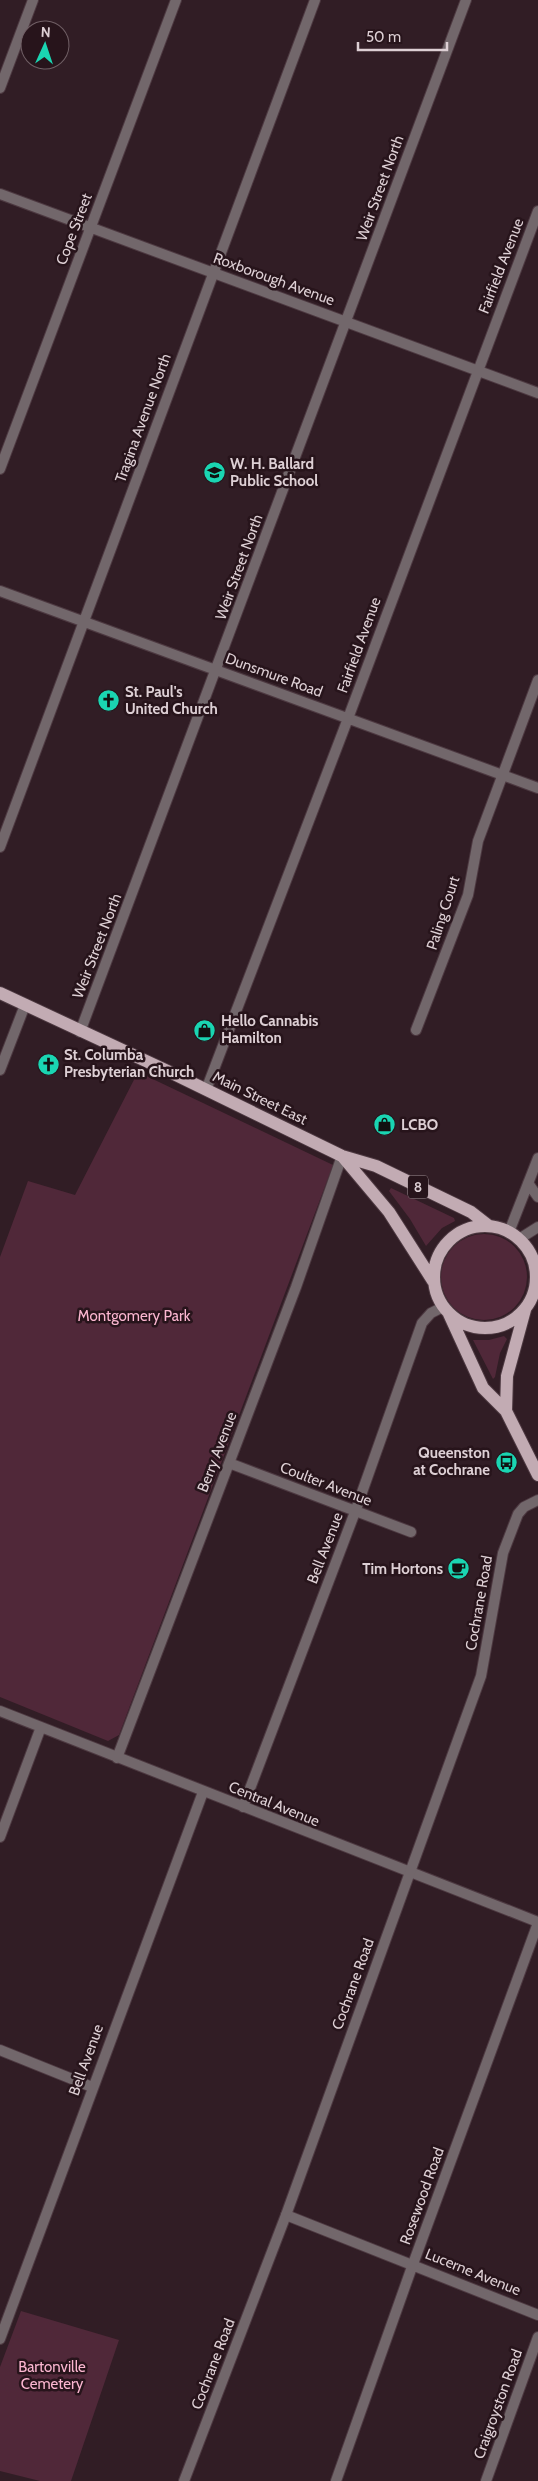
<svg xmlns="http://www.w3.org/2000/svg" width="538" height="2481" font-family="Cabin,sans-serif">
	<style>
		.green { fill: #502839 }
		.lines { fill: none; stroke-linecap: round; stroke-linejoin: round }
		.minor-casing { stroke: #4d3941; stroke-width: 12 }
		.tertiary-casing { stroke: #4d3941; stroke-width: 12 }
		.primary-casing { stroke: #4d3941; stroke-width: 14 }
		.minor { stroke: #72676b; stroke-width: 10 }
		.tertiary { stroke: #72676b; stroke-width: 10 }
		.primary { stroke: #c2abb3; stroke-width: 12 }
		.labels { text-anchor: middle; stroke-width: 5; stroke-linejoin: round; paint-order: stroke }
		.shield { fill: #27141b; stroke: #a6979c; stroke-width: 1 }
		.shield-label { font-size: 14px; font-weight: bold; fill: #ddcfd4 }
		.street-label { font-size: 15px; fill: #ddcfd4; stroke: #27141b }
		.poi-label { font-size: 15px; font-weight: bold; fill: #ddcfd4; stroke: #27141b; text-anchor: start }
		.park-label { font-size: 15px; fill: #fbb6d0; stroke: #27141b }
	</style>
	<rect width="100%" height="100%" fill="#311d25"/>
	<!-- green -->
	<path class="green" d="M138,1072l195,93 -214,570 -11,6 -108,-44v-440l28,-76 47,14z
		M391,1188l63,30 1,3 -13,7 -16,18 -16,-27 -21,-28z
		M441 1277a43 43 0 1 1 86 0a43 43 0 1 1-86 0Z
		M504,1336l3,3 -7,14 -5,24 -2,2 -20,-39h16z
		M21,2311l98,29 -48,141h-31l-40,-10v-104z"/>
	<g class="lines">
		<defs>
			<path id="minor" d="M0,88l33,-88
				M0,194l538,199
				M0,469l176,-469
				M0,591l538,197
				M0,847l315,-847
				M416,1030l52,-135 10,-54 60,-161
				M80,1032l386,-1032
				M0,1070l25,-65
				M206,1090l138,-361 194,-518
				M229,1463l182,69
				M0,1711l538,211
				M117,1758l179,-471 46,-131
				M243,1807l112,-295 67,-189 9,-10 12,-6
				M0,1837l41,-110
				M0,2050l92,37
				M286,2215l252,100
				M0,2339l203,-547
				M336,2481l77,-217 125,-341
				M486,2481l52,-144"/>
			<path id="tertiary" d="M528,1183l10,14
				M509,1232l29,-74
				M519,1239l19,-12
				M535,1287l3,-4
				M184,2481l102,-266 195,-539 22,-123 15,-39 6,-7 14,-7"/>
			<path id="primary" d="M0,993l176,82 166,81 34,10 95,46 18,14
				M342,1156l47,56 44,69
				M434 1277a51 51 0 1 1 102 0a51 51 0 1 1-102 0Z
				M449,1314l34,74 23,23 32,64
				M506,1411l1,-35 18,-66"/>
		</defs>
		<!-- minor casing -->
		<use href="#minor" class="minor-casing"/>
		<!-- tertiary casing -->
		<use href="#tertiary" class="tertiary-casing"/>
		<!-- primary casing -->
		<use href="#primary" class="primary-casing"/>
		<!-- minor -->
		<use href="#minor" class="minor"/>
		<!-- tertiary -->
		<use href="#tertiary" class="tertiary"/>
		<!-- primary -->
		<use href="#primary" class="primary"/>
	</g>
	<!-- icons -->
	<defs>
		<symbol id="school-disc" viewBox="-11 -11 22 22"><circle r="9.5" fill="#1ad5b2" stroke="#27141b"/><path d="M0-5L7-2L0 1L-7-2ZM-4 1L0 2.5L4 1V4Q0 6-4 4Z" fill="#111"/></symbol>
		<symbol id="church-disc" viewBox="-11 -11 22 22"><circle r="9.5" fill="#1ad5b2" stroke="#27141b"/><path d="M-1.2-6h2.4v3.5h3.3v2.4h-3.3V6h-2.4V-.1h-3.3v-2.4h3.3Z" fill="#111"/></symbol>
		<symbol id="shop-disc" viewBox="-11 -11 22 22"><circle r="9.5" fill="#1ad5b2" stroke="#27141b"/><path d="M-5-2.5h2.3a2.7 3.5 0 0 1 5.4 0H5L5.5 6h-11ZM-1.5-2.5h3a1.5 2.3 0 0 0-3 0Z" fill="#111"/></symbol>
		<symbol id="bus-disc" viewBox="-11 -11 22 22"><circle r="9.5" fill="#1ad5b2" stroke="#27141b"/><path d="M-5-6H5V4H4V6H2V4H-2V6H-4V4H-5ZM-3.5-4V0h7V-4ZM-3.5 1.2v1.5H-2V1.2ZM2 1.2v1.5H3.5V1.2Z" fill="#111"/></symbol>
		<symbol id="cafe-disc" viewBox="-11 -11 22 22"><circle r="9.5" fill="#1ad5b2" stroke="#27141b"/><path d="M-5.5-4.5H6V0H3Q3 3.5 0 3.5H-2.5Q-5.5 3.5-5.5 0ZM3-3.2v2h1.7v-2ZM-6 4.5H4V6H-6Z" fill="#111"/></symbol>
	</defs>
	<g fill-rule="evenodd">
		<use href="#school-disc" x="202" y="460" width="25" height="25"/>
		<use href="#church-disc" x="96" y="688" width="25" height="25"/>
		<use href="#shop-disc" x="192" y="1018" width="25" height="25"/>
		<use href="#church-disc" x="36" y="1052" width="25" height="25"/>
		<use href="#shop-disc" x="372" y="1112" width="25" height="25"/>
		<use href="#bus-disc" x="494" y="1450" width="25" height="25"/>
		<use href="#cafe-disc" x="446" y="1556" width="25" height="25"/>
	</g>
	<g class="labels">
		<!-- shield labels -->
		<rect class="shield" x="408" y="1175.5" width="20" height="23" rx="4"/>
		<g class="shield-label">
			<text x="418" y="1192">8</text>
		</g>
		<!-- street labels -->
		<g class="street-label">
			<text transform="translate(380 188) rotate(-70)" y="5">Weir Street North</text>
			<text transform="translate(74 229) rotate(-69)" y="5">Cope Street</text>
			<text transform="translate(501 266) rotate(-69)" y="5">Fairfield Avenue</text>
			<text transform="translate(274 279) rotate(20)" y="5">Roxborough Avenue</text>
			<text transform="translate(143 418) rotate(-70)" y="5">Tragina Avenue North</text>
			<text transform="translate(239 567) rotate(-70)" y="5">Weir Street North</text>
			<text transform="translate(359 645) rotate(-70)" y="5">Fairfield Avenue</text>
			<text transform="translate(274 675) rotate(20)" y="5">Dunsmure Road</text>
			<text transform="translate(443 913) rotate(-72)" y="5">Paling Court</text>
			<text transform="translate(97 946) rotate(-69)" y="5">Weir Street North</text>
			<text transform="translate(260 1098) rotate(26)" y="5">Main Street East</text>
			<text transform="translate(217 1452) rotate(-69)" y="5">Berry Avenue</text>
			<text transform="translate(326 1484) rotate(21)" y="5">Coulter Avenue</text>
			<text transform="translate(325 1548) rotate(-69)" y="5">Bell Avenue</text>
			<text transform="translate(479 1603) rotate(-80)" y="5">Cochrane Road</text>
			<text transform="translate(274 1804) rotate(22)" y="5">Central Avenue</text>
			<text transform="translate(353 1984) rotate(-70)" y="5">Cochrane Road</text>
			<text transform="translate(86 2060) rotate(-70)" y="5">Bell Avenue</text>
			<text transform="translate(422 2196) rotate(-70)" y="5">Rosewood Road</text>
			<text transform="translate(473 2272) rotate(22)" y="5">Lucerne Avenue</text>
			<text transform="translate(213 2364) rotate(-69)" y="5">Cochrane Road</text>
			<text transform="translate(498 2404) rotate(-70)" y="5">Craigroyston Road</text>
		</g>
		<!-- poi labels -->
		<g class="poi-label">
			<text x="230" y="469">W. H. Ballard<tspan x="230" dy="17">Public School</tspan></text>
			<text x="125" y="697">St. Paul's<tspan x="125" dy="17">United Church</tspan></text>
			<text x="221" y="1026">Hello Cannabis<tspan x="221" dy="17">Hamilton</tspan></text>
			<text x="64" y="1060">St. Columba<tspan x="64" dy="17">Presbyterian Church</tspan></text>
			<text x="401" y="1130">LCBO</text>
			<text x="490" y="1458" text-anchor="end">Queenston<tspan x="490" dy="17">at Cochrane</tspan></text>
			<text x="443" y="1574" text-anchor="end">Tim Hortons</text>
		</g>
		<!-- park labels -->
		<g class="park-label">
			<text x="134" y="1321">Montgomery Park</text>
			<text x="52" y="2372">Bartonville<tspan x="52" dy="17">Cemetery</tspan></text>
		</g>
	</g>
	<!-- north arrow -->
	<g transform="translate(45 45) rotate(3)"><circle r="24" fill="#27141b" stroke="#705f65"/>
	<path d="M0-4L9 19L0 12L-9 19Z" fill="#1ad5b2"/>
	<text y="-8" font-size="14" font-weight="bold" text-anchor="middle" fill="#ddcfd4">N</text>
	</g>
	<!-- scale -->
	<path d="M358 42v8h89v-8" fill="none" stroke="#ddcfd4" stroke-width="2.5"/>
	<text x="366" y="42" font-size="15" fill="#ddcfd4" stroke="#27141b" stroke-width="4" paint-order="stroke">50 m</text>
</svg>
